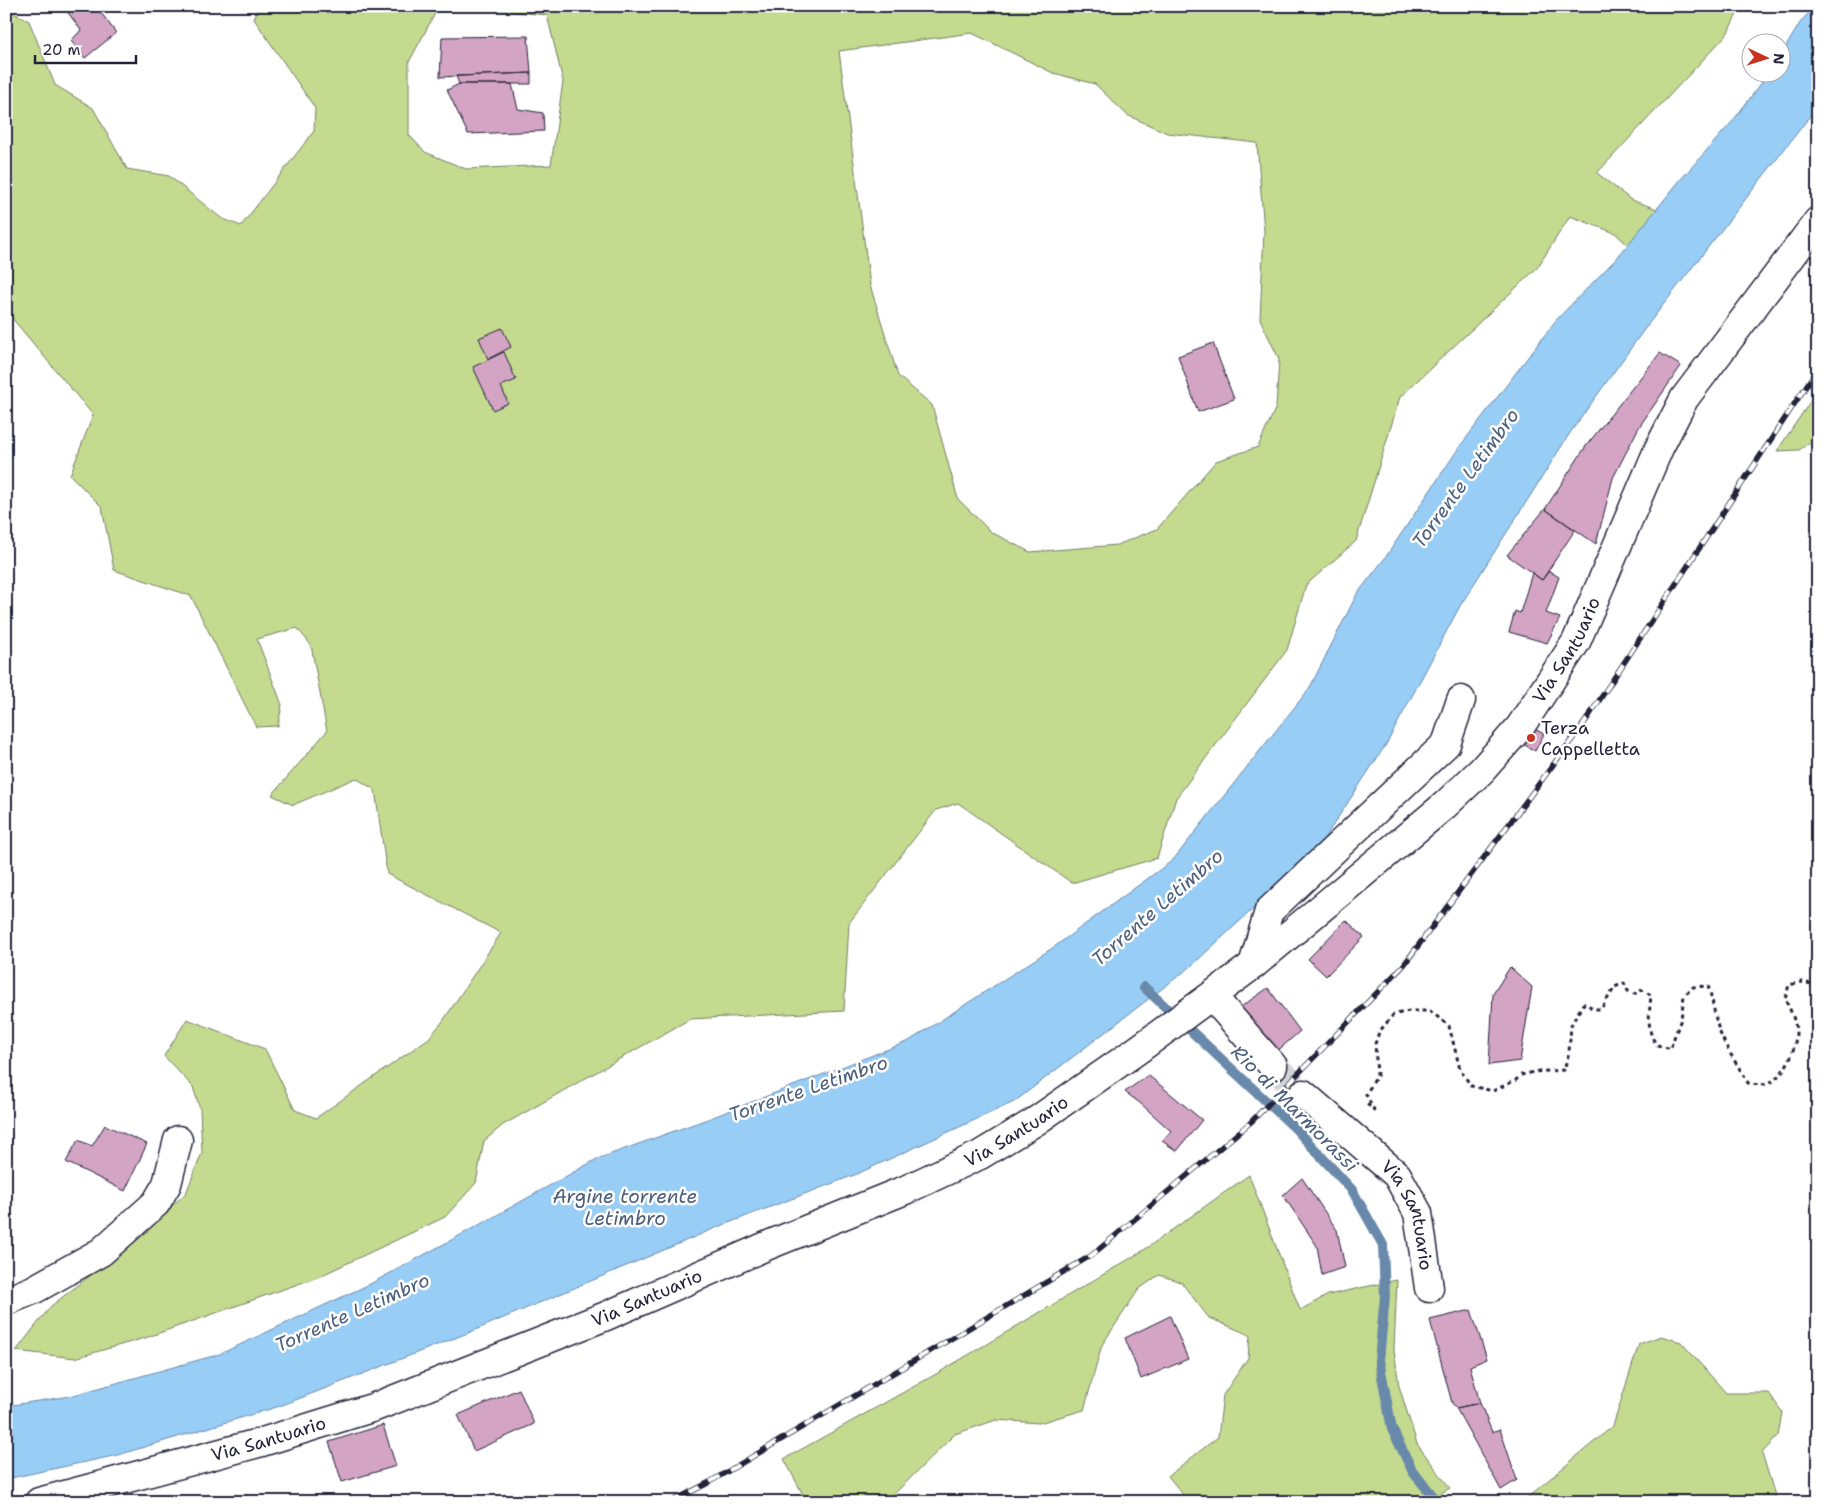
<svg xmlns="http://www.w3.org/2000/svg" width="1824" height="1508" font-family="'Shantell Sans',sans-serif">
	<style>
		.green { fill: #c4da8f; stroke: #737e65; fill-rule: evenodd }
		.water { fill: #98cdf6; stroke: #6989ab }
		.lines { fill: none; stroke-linecap: round; stroke-linejoin: round }
		.stream { stroke: #6989ab; stroke-width: 10 }
		.building { fill: #d3a4c3; stroke: #22223b }
		.minor-tunnel { stroke: #d3d3d8; stroke-width: 28; stroke-dasharray: 28 14; stroke-linecap: butt }
		.minor-casing { stroke: #22223b; stroke-width: 31 }
		.major-casing { stroke: #22223b; stroke-width: 31 }
		.path { stroke: #22223b; stroke-width: 3; stroke-dasharray: 4 4; stroke-linecap: butt }
		.minor { stroke: #fff; stroke-width: 28 }
		.major { stroke: #fff; stroke-width: 28 }
		.rail-casing { stroke: #22223b; stroke-width: 5.5 }
		.rail { stroke: #fff; stroke-width: 4; stroke-dasharray: 11; stroke-linecap: butt }
		.poi-dot { fill: #c8321e; stroke: #fff; stroke-width: 2 }
		.labels { text-anchor: middle; stroke-width: 5; stroke-linejoin: round; paint-order: stroke }
		.street-label { font-size: 18px; fill: #22223b; stroke: #fff }
		.poi-label { font-size: 18px; fill: #22223b; stroke: #fff; text-anchor: start }
		.water-label { font-size: 19px; font-style: italic; fill: #4b5e7c; stroke: #fff }
	</style>
	<rect width="100%" height="100%" fill="#fff"/>
	<filter id="ink" filterUnits="userSpaceOnUse"><feTurbulence type="fractalNoise" baseFrequency=".02" numOctaves="2"/><feDisplacementMap in="SourceGraphic" scale="10" xChannelSelector="R" yChannelSelector="G"/><feConvolveMatrix kernelMatrix="1 2 1 2 8 2 1 2 1" color-interpolation-filters="sRGB"/></filter>
	<g filter="url(#ink)">
		<!-- green -->
		<path class="green" d="M259,6h180l-30,56v73l16,17 41,17 85,-4 12,-84 -16,-66 -66,-6 -2,-3h1262l-14,28 -130,139 34,27 44,15 -30,46 -30,-28 -45,-17 -33,52 -137,129 -44,144 -50,44 -19,65 -111,148 -19,60 -85,25 -114,-80 -22,7 -87,113 -5,88 -154,8 -187,106 -19,16 -8,42 -31,34 -127,60 -173,61 -70,20 -59,-7 35,-45 76,-59 59,-54 16,-40 -2,-44 -7,-22 -29,-31 23,-37 78,30 30,61 21,8 113,-80 14,-17 58,-88 -114,-59 -12,-84 -19,-12 -63,27 -21,-10 55,-64 -16,-86 -14,-17 -40,11 25,66 -4,21 -22,1 -65,-131 -77,-26 -12,-63 -32,-32 23,-60 -87,-104v-302l23,12 26,64 38,23 34,61 42,7 52,42 20,8 73,-95 1,-23 -61,-89zM972,33l81,40 42,11 32,31 40,18 90,10 7,88 -4,88 19,40 -3,48 -18,40 -42,14 -59,68 -40,16 -87,7 -39,-20 -33,-33 -26,-94 -34,-29 -28,-91 -31,-234z
			M1818,390v47l-19,13 -22,1z
			M1249,1175l51,135 28,-15 69,-15 -3,70 5,36 18,58 33,44 -24,14h-237l-21,-26 50,-39 5,-42 25,-37 2,-23 -41,-17 -28,-36 -22,-7 -20,14 -37,56 -18,65 -45,13 -43,-3 -41,14 -69,68h-77l-3,-2 -22,-41 154,-86 203,-121z
			M1661,1336l20,6 45,51h43l13,19 -4,24 -16,17 15,49h-255l91,-76 26,-82z"/>
		<!-- water -->
		<path class="water" d="M1814,6h4v100l-172,221 -76,106 -110,173 -73,137 -71,108 -127,117 -175,134 -157,72 -139,53 -245,104 -193,75 -162,49 -112,24v-73l64,-10 150,-42 152,-71 118,-64 107,-60 116,-42 196,-76 145,-94 119,-87 136,-171 48,-95 28,-36 73,-109 98,-129 60,-61 65,-80 51,-57 37,-49 13,-1v-19l18,-30z"/>
		<g class="lines">
			<!-- stream -->
			<path class="stream" d="M1144,987l151,141 57,62 31,55 2,51 -6,64 13,69 21,43 25,30"/>
		</g>
		<!-- building -->
		<path class="building" d="M63,6h33l20,27 -31,25 -14,-17 10,-11z
			M528,36l3,37 -91,4 2,-40z
			M531,73v11h-72l-3,-8z
			M459,84h53l6,25 25,4 1,18 -76,3 -21,-44z
			M502,328l9,19 -23,12 -9,-21z
			M1213,343l21,56 -36,13 -20,-56z
			M504,352l12,28 -15,6 7,17 -15,7 -20,-43z
			M1660,353l21,13 -42,61 -26,51 -17,66 -51,-35 41,-63z
			M1545,509l30,21 -33,50 -35,-25z
			M1549,571l10,6 -13,36 14,5 -13,25 -38,-11 6,-21 5,2 12,-40 10,7z
			M1527,725l17,9 -9,17 -17,-10z
			M1346,920l18,17 -38,39 -18,-17z
			M1510,967l22,20 -12,74 -31,4 4,-71z
			M1268,988l32,43 -27,24 -38,-44z
			M1148,1075l54,45 -25,31 -15,-10 9,-10 -31,-28 -15,-11z
			M105,1125l42,19 -22,47 -59,-29 12,-22 14,6z
			M1302,1178l35,52 8,37 -23,8 -5,-29 -34,-51z
			M1471,1310l16,49 -17,7 10,37 -24,5 -4,-5 -22,-83z
			M1170,1316l18,43 -47,20 -16,-41z
			M519,1389l15,35 -60,27 -16,-36z
			M1480,1403l12,29 8,-3 17,51 -16,10 -45,-82z
			M383,1425l13,41 -54,16 -13,-40z"/>
		<g class="lines">
			<!-- minor-tunnel -->
			<path class="minor-tunnel" d="M1273,1066l30,28"/>
			<defs>
				<g id="minor">
					<path d="M1253,965l16,-54 177,-167 15,-44"/>
					<path d="M1212,996l61,70"/>
					<path id="s1" d="M1303,1094l94,81 21,38 11,75"/>
					<path d="M6,1301l27,-11 68,-38 55,-49 11,-19 11,-44"/>
				</g>
				<g id="major">
					<path id="s2" d="M39,1502l223,-60 113,-35 231,-91 165,-72 134,-54 75,-35 56,-34 103,-72 114,-84 192,-160 37,-35 38,-43 56,-85 83,-194 25,-49 134,-178"/>
				</g>
			</defs>
			<!-- minor casing -->
			<use href="#minor" class="minor-casing"/>
			<!-- major casing -->
			<use href="#major" class="major-casing"/>
			<!-- path -->
			<path class="path" d="M1367,1104l7,6 -8,-16 11,-18 -2,-32 4,-12 14,-17 16,-4h21l19,15 11,43 11,17 22,5 23,-11 5,-5 13,-3 30,-2 5,-18 2,-27 12,-21h4l6,5h8l14,-22 9,-4 4,8 6,3 8,-4 9,5c-1,14 -6,40 7,50 3,2 9,2 12,4l11,-30 3,-23 9,-9 15,-1c6,16 6,33 13,49 7,17 18,32 27,48 5,1 13,3 19,1 18,-8 29,-33 29,-52 0,-11 -6,-23 -11,-33l4,-14 12,-3 17,3"/>
			<!-- minor -->
			<use href="#minor" class="minor"/>
			<!-- major -->
			<use href="#major" class="major"/>
			<defs>
				<path id="rail" d="M671,1502l37,-19 384,-228 159,-133 152,-156 182,-244 233,-354"/>
			</defs>
			<!-- rail casing -->
			<use href="#rail" class="rail-casing"/>
			<!-- rail -->
			<use href="#rail" class="rail"/>
		</g>
	</g>
	<!-- markers -->
	<circle class="poi-dot" cx="1531" cy="738" r="5"/>
	<g class="labels">
		<!-- street labels -->
		<g class="street-label">
			<text dy="6" stroke="none"><textPath href="#s2" startOffset="1786">Via Santuario</textPath></text>
			<text dy="6" stroke="none"><textPath href="#s2" startOffset="1048">Via Santuario</textPath></text>
			<text dy="6" stroke="none"><textPath href="#s1" startOffset="166">Via Santuario</textPath></text>
			<text dy="6" stroke="none"><textPath href="#s2" startOffset="642">Via Santuario</textPath></text>
			<text dy="6" stroke="none"><textPath href="#s2" startOffset="238">Via Santuario</textPath></text>
		</g>
		<!-- poi labels -->
		<g class="poi-label">
			<text x="1541" y="734">Terza<tspan x="1541" dy="21">Cappelletta</tspan></text>
		</g>
		<!-- water labels -->
		<g class="water-label">
			<text transform="translate(1465 478) rotate(-54)" y="7">Torrente Letimbro</text>
			<text transform="translate(1157 907) rotate(-41)" y="7">Torrente Letimbro</text>
			<text transform="translate(808 1088) rotate(-19)" y="7">Torrente Letimbro</text>
			<text transform="translate(1295 1108) rotate(45)" y="7">Rio di Marmorassi</text>
			<text x="625" y="1203">Argine torrente<tspan x="625" dy="22">Letimbro</tspan></text>
			<text transform="translate(352 1312) rotate(-24)" y="7">Torrente Letimbro</text>
		</g>
	</g>
	<!-- margin -->
	<rect width="1824" height="1508" fill="none" stroke="#fff" stroke-width="25"/>
	<rect x="12" y="12" width="1799" height="1483" fill="none" stroke="#22223b" stroke-width="2" filter="url(#ink)"/>
	<!-- north arrow -->
	<g transform="translate(1766 58) rotate(94)"><circle r="24" fill="#ffffff" stroke="#a7a7b1"/>
	<path d="M0-4L9 19L0 12L-9 19Z" fill="#c8321e"/>
	<text y="-8" font-size="14" font-weight="bold" text-anchor="middle" fill="#22223b">N</text>
	</g>
	<!-- scale -->
	<path d="M35 55v8h101v-8" fill="none" stroke="#22223b" stroke-width="2.5"/>
	<text x="42" y="55" font-size="15" fill="#22223b" stroke="#ffffff" stroke-width="4" paint-order="stroke">20 m</text>
</svg>
